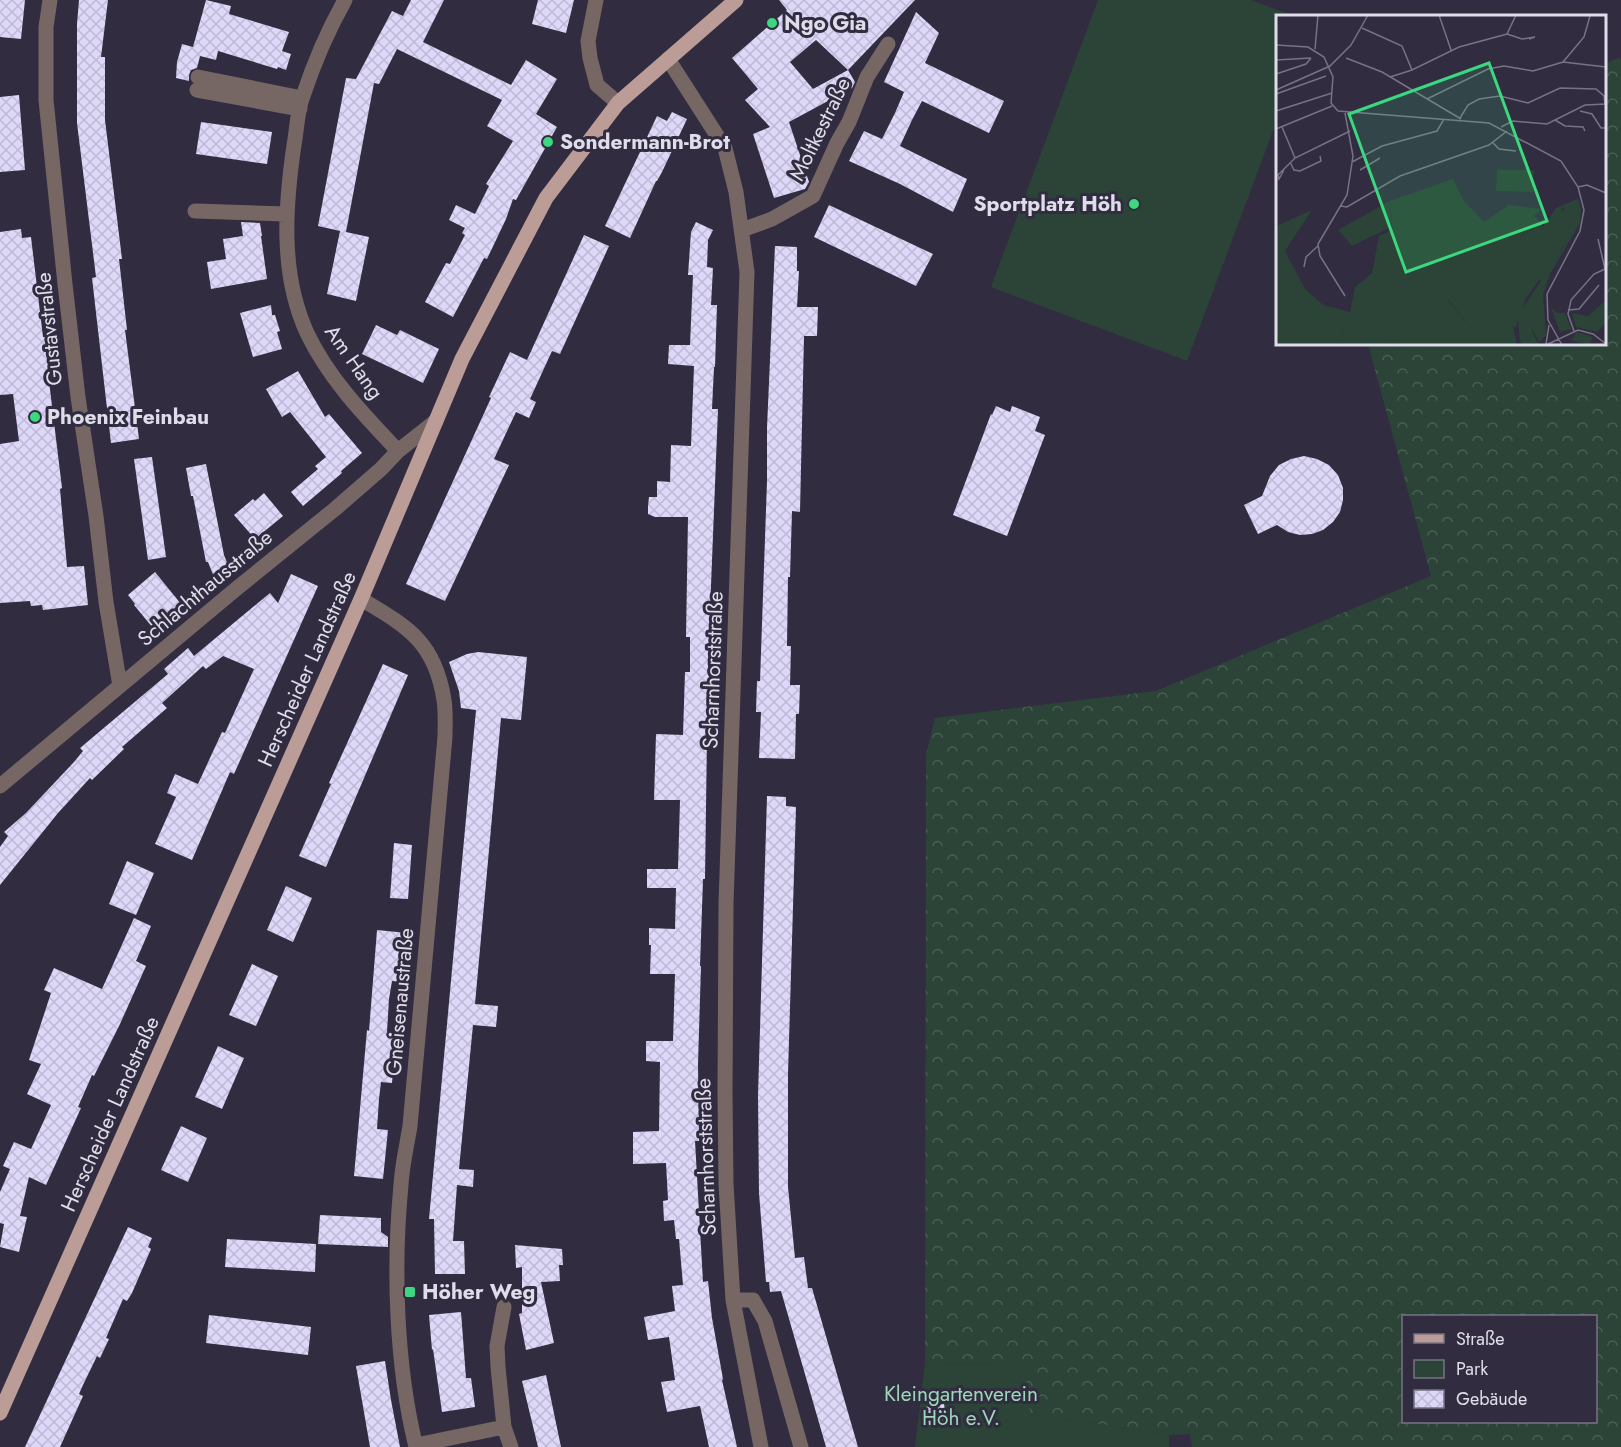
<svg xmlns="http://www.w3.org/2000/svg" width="1621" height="1447" font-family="Jost,sans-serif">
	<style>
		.green { fill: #2b4437 }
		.forest { fill: url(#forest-crowns); fill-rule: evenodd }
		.building { fill: url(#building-cross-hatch) }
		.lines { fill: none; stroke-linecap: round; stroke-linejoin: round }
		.minor { stroke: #766764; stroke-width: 15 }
		.major { stroke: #bc9c97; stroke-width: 15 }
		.poi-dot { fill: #3cd77e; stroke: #312c40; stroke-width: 2 }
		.labels { text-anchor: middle; stroke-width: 6; stroke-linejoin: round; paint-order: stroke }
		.poi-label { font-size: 21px; font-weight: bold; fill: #e0ddea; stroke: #312c40; text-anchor: start }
		.street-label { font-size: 21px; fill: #e0ddea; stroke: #312c40 }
		.park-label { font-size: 21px; fill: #9dd8b9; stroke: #312c40 }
		.inset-road { fill: none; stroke: #777384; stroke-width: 1.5 }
		.view { fill: #3cd77e; fill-opacity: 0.15; stroke: #3cd77e; stroke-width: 3 }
		.inset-edge { fill: none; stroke: #e0ddea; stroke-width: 3 }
	</style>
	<defs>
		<pattern id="forest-crowns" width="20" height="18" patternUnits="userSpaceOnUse" patternTransform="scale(1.5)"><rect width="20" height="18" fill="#2b4437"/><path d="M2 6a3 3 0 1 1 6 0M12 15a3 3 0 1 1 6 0" fill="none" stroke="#495f54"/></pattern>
		<pattern id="building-cross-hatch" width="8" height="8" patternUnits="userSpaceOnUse" patternTransform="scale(1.5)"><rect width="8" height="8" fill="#ddd7f8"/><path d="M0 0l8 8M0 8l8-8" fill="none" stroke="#beb9d4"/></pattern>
	</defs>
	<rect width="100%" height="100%" fill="#312c40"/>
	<!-- green -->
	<path class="green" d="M1098,0h153l44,16h-17l-1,104 -90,241 -196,-74z
		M925,1363l100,1 5,50 139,21v12h-254z"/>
	<!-- forest -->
	<path class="forest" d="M1620,57l1,5v1385h-429l-2,-13 -21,1 -139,-21 -5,-50 -100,-1 1,-608 9,-37 221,-27 275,-115 -63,-232h236l1,-280zM1404,1316h192v106h-192z"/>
	<!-- building -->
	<path class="building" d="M0,0h25l-4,39 -21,-2z
		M79,0h29l-7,57h4v63l17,139h-3l8,71h-2l14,109 -28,4 -19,-165 4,-1 -19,-154v-99z
		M206,0l25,6 -2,8 60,18 -7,19 9,3 -5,16 -8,-3 -1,2 -59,-18 -2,9 -16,-4 -3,12 -6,2 -2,5v6l-13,-3 1,-16 5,-18 11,3z
		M411,0h33l-21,42 88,43 15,-25 31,19 -21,35 21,13 -41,73 -3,-1 -7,20 -19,40 -3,-1 -31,59 -28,-15 21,-39 4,1 15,-29 -3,-2 3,-5 -16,-8 7,-15 19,9 14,-28 -3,-2 27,-43 -26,-15 15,-26 -105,-51 -18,35 -5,-1 -28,149 23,5 -13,64 -29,-7 13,-63 -22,-5 28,-148 10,1 36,-68 11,5z
		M538,0h36l-8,33 -34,-9z
		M779,0h136l-67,70 -32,-30 -26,22 23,27 35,-19 7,12 -3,6 -63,34 20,60 -4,7 -31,9 -21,-64 17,-7 -25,-27 13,-11 -26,-31 55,-48z
		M916,12l23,21 -14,30 79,38 -15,32 -67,-32 -10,19 -12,26 67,33 -14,33 -53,-28 -51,-23 15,-30 18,8 13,-26 9,-21 -20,-10z
		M19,95l6,75 -25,2v-75z
		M672,112l15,7 -25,53 -5,9h-1l-26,57 -25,-12 52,-110 10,5z
		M201,122l71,10 -5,32 -71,-10z
		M829,205l104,49 -17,32 -102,-49z
		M241,222l19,1 2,13h-1l6,43 -56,10 -4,-27 19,-3 -3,-20 20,-3z
		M696,222l17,8 -5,10 -1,27 6,1 -2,37h6l-2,62h-1l-2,42h6l-8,202 -2,61h3l-2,65h-2l-2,142h-2l-3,87h1l-3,98 1,77h-4l8,141 5,-1 4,37 11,61 -1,1 15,67h-28l-9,-41 -33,6 -6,-30 14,-2 -6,-43 -21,3 -4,-23 31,-6 -3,-25 11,-1 -4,-46h-3l-2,-19 -10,1 -1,-20 5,-1 -2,-37 -33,1v-32l26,-1 1,-69 -14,-1v-20h27l2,-67h-25l1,-29h-2v-17l26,1 1,-41h-29v-19h31l2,-69h-26l2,-66 27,1 2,-63h5v-35h-4l2,-120h-33l-7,-3v-8l1,-9h8v-16l13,1 1,-37 20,1 3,-80 -26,-2 1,-19h21l3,-70h-5l3,-43z
		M21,229l1,9 9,-1 12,100 10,-1 4,36 -9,1 14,115 -2,1 7,78 17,-1 4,39 -45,5 -1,-5 -11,1 -1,-5 -30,2v-159l19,-3 -6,-47 -13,1v-163z
		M584,235l25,11 -49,108 -8,-3 -22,48 6,3 -7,16 -13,-6 -22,47 15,6 -64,136 -39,-17 85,-186 -2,-1 21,-45 17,8z
		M775,246l22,1v24h2l-2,36h21l-1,29h-13l-4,176 -8,-1 -2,66h-2l-1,69h4l-1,39h10l-1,29h-3l-1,45 -36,-1 2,-46h-5l1,-31h3l7,-200v-53z
		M271,305l1,10h3l5,16 -3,1 5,17 -29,8 -13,-44z
		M376,325l21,10 3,-5 39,19 -16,34 -61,-29z
		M298,371l27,46 4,-3 33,39 -21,18 1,2 -39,33 -12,-14 27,-23 -3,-3 11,-9 -36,-45 -8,5 -16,-28z
		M996,406l14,6 2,-6 28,11 -5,14 10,4 -38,101 -54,-21 38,-101 1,1z
		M1304,456l13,3 12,6 9,10 5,13v12l-3,12 -7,10 -10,8 -11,4 -12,1 -12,-3 -11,-7 -19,9 -14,-29 18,-9 8,-20 9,-11 12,-6z
		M152,457l14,100 -18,3 -14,-101z
		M206,464l18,91 6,15 -16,7 -6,-15h-2l-13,-66h-2l-5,-28z
		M264,493l19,23 -28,23 -21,-24 19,-16 2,2z
		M155,572l26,32 -28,24 -19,-23 1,-1 -7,-9z
		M291,574l27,12 -84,188 -4,-2 -38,88 -37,-16 21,-47 -9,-4 8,-19 23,10 24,-52 3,1 29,-64 -31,-13 -17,13 -3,-3 -41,37 5,5 -45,39 2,2 -32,31 -2,-2 -32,35 -58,72v-38l8,-11 -4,-4 22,-19 48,-51 9,-11 -3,-3 88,-74 -4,-5 24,-21 6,8 76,-63 8,10z
		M478,652l49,5 -6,63 -20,-2 -26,286 23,2 -2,21 -23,-2 -14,144 15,1 -1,17 -16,-2 -4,56h11l1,33h-30l-1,-55h-5l47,-509 -15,-2 -2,-17 -10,-29 18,-8z
		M383,664l25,11 -82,192 -27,-11 32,-72 -2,-1z
		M767,796l19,1v9l10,1 -8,267v113l7,71 9,-1 4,31h4l46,159h-32l-45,-156 -11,1 -1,-10h-3l-7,-89 -1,-98z
		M394,843l18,2 -4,54 -18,-1z
		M127,861l27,12 -18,42 -27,-11z
		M286,886l26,12 -19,44 -26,-12z
		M134,918l17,8 -15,35 10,5 -26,58 -26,52 -2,-1 -14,32 3,1 -35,77 -17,-8 -9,39 7,1 -8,35 -19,-5 4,-23 -4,-1v-31l10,-23 -7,-3 11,-24 17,7 20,-44 -24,-11 14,-30 -12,-4 22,-67 -7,-3 10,-22 48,21z
		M377,930l30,3 -4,49 -11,-1 -3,18 -2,33 9,1 -4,50 -11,-1 -2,17 -2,30 11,1 -5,49 -29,-3 13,-146 2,1z
		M252,964l26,12 -22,50 -27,-11z
		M218,1046l26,12 -22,51 -27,-12z
		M181,1126l26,12 -19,44 -27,-12z
		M320,1215l61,3v14l7,5v10l-70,-3z
		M128,1227l24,11 -4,9 3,2 -19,44 -5,8 -4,-2 -17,39 3,1 -9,19 -3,-2 -14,29 -4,9 4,2 -23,51h-35z
		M227,1239l89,5 -1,28 -90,-5z
		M515,1245l47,4 1,16h-4l1,16 -19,1 13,61 -28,7 -7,-36 3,-1v-46l-6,1z
		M461,1312l5,66h5l4,29 -33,5 -9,-63 -1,1 -3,-35z
		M209,1315l102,12 -3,28 -102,-12z
		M385,1361l6,39 9,47h-30l-14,-81z
		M546,1375l15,72h-23l-16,-66z
		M944,1404l3,18 -18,3 -4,-18z"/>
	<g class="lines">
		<!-- minor -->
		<path class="minor" d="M50,0l-4,27v73l19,184 13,113 18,119 10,86 14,84
			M345,0c-17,30 -31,63 -42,96 -6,15 -6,33 -9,49 -9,62 -14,129 13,188 22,46 57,82 91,118
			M596,0l-8,41 2,17 7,27 21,18
			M668,59l57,89 11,44 11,80 -21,632 -1,190 1,90 7,116 28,147
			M198,77l104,21
			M197,90l103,19
			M195,211l91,3
			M742,230l30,-11 41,-23 24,-53 12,-21 18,-45 21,-33
			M361,599c47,28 74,43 83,101 2,12 1,25 1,37l-35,389c-3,19 -8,39 -9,59 -8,83 -5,181 15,262
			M0,786l236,-197 99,-80 46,-40 17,-18 38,-30
			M733,1300h20l12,21 36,126
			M504,1307l-7,39 1,21 6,60 7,20
			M416,1445l88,-18"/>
		<!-- major -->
		<path class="major" d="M0,1413l361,-814 101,-240 84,-161 72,-95 118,-103"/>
	</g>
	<!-- markers -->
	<g class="poi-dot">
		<circle cx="772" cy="23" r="6"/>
		<circle cx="548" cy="142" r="6"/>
		<circle cx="1134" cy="204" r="6"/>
		<circle cx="35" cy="417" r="6"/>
		<rect x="404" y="1286" width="12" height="12" rx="3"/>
	</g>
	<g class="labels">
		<!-- poi labels -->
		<g class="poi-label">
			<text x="784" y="30">Ngo Gia</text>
			<text x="560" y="149">Sondermann-Brot</text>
			<text x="1122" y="211" text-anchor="end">Sportplatz Höh</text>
			<text x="47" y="424">Phoenix Feinbau</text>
			<text x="422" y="1299">Höher Weg</text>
		</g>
		<!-- street labels -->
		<g class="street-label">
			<text transform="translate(820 129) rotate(-64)" y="7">Moltkestraße</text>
			<text transform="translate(49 329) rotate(-96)" y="7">Gustavstraße</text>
			<text transform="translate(354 362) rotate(55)" y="7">Am Hang</text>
			<text transform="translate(205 588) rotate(-40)" y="7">Schlachthausstraße</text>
			<text transform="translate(307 669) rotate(-66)" y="7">Herscheider Landstraße</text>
			<text transform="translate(713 670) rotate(-88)" y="7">Scharnhorststraße</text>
			<text transform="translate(400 1002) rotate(-85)" y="7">Gneisenaustraße</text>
			<text transform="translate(110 1114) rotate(-66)" y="7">Herscheider Landstraße</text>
			<text transform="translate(706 1157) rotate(-92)" y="7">Scharnhorststraße</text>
		</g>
		<!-- park labels -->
		<g class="park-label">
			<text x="961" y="1401">Kleingartenverein<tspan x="961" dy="24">Höh e.V.</tspan></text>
		</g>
	</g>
	<!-- overview -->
	<g transform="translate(1276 15)">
		<rect width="330" height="330" fill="#312c40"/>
		<path d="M221,155h37l-1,22 -37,-1zM114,186l1,26 -39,19 -14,-16zM291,192l13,7 -2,8 -34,57 -5,1 -13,18 -10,29h-46l-23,-29 39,-16 41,-33 -7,-12 21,-14 2,4zM72,310l60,20h-60l-11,-4zM254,310l5,13 5,7h-19l-2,-12zM301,317l16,5 -4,8 -18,-5z" fill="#2b4437"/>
		<path d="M177,164l10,21 21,22 25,-17 33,4 -8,7 7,7 -21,14 8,13 -42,32 -39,17 23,28 43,-1 4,19h-109l-60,-20 -11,16 11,4h-72v-119l36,-16 -27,41 20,38 18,16 27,7 5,-25 17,-14 7,-37 13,-6 -2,-29zM302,184l3,9 -1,15 -30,51 -7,21 3,40 -7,7 -9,-17 -11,8 -1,-18 45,-67 17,-34 -17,-6 -12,20 -6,2 -2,-3 13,-19zM330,285v22l-9,10 -21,-5 -4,-14 16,3zM275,292l6,6h8l6,16 -11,3z" fill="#2b4437"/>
		<path class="inset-road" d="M163,0l12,35M86,13l40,18 10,24 47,-23 48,-13 9,-19M231,19l15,5 13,-2 -6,2M0,30l32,2 16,10 9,20 -2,26 7,8 151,12 72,38 17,26 6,23 -4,21 -33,63 1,26 14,25M39,34l3,-34M70,43l36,14 79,47M0,45l35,-2M287,47l43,5M0,59l30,-10 5,-6M114,62l22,-7M0,75l54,-24 21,-21 17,-30M0,79l50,-18M151,84l61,-30 16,-3 29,5 30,-9 21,-25 6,-21M0,96l56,-18M304,96l12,3 9,14h5M184,103l8,-13 11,-6 21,-3 28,7 32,-15 36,1 8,7 1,8M279,105l10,6 18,1 2,4M6,112l13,31M225,112l12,-6 34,3 38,-19 21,-1M0,114l56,-23M217,128l6,6 17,2M14,147l4,8 6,1 21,-10 -1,-5M76,147l30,-16 55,-15 7,-12M8,155l-5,9 -1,-4 17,-17 55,-27M84,155l20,-12M302,172l9,-2 19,8M65,191l6,1 53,-31 89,-31 18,-14M322,224l7,30M28,252l2,-10 12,-11M69,281l-25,-40 -2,-12 29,-49 6,-39 -8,-43M292,295l11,-1 20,-24M298,316l-6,-17 3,-14 23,-26 11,-5M270,329l3,-19M270,330l32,-15 15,4 13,10"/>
		<path class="view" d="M213,48l58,158 -141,51 -57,-158z"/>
		<rect width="330" height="330" class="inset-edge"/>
	</g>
	<!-- legend -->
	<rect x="1402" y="1315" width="195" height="108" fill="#312c40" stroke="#777384" stroke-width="1.5"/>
	<rect x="1414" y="1334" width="30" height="9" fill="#bc9c97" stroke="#777384" stroke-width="1.5"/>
	<text x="1456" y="1345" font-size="18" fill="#e0ddea">Straße</text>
	<rect x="1414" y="1360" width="30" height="18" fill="#2b4437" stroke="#777384" stroke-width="1.5"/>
	<text x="1456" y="1375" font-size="18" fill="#e0ddea">Park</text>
	<rect x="1414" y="1390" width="30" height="18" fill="url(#building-cross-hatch)" stroke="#777384" stroke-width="1.5"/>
	<text x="1456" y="1405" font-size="18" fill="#e0ddea">Gebäude</text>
</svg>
